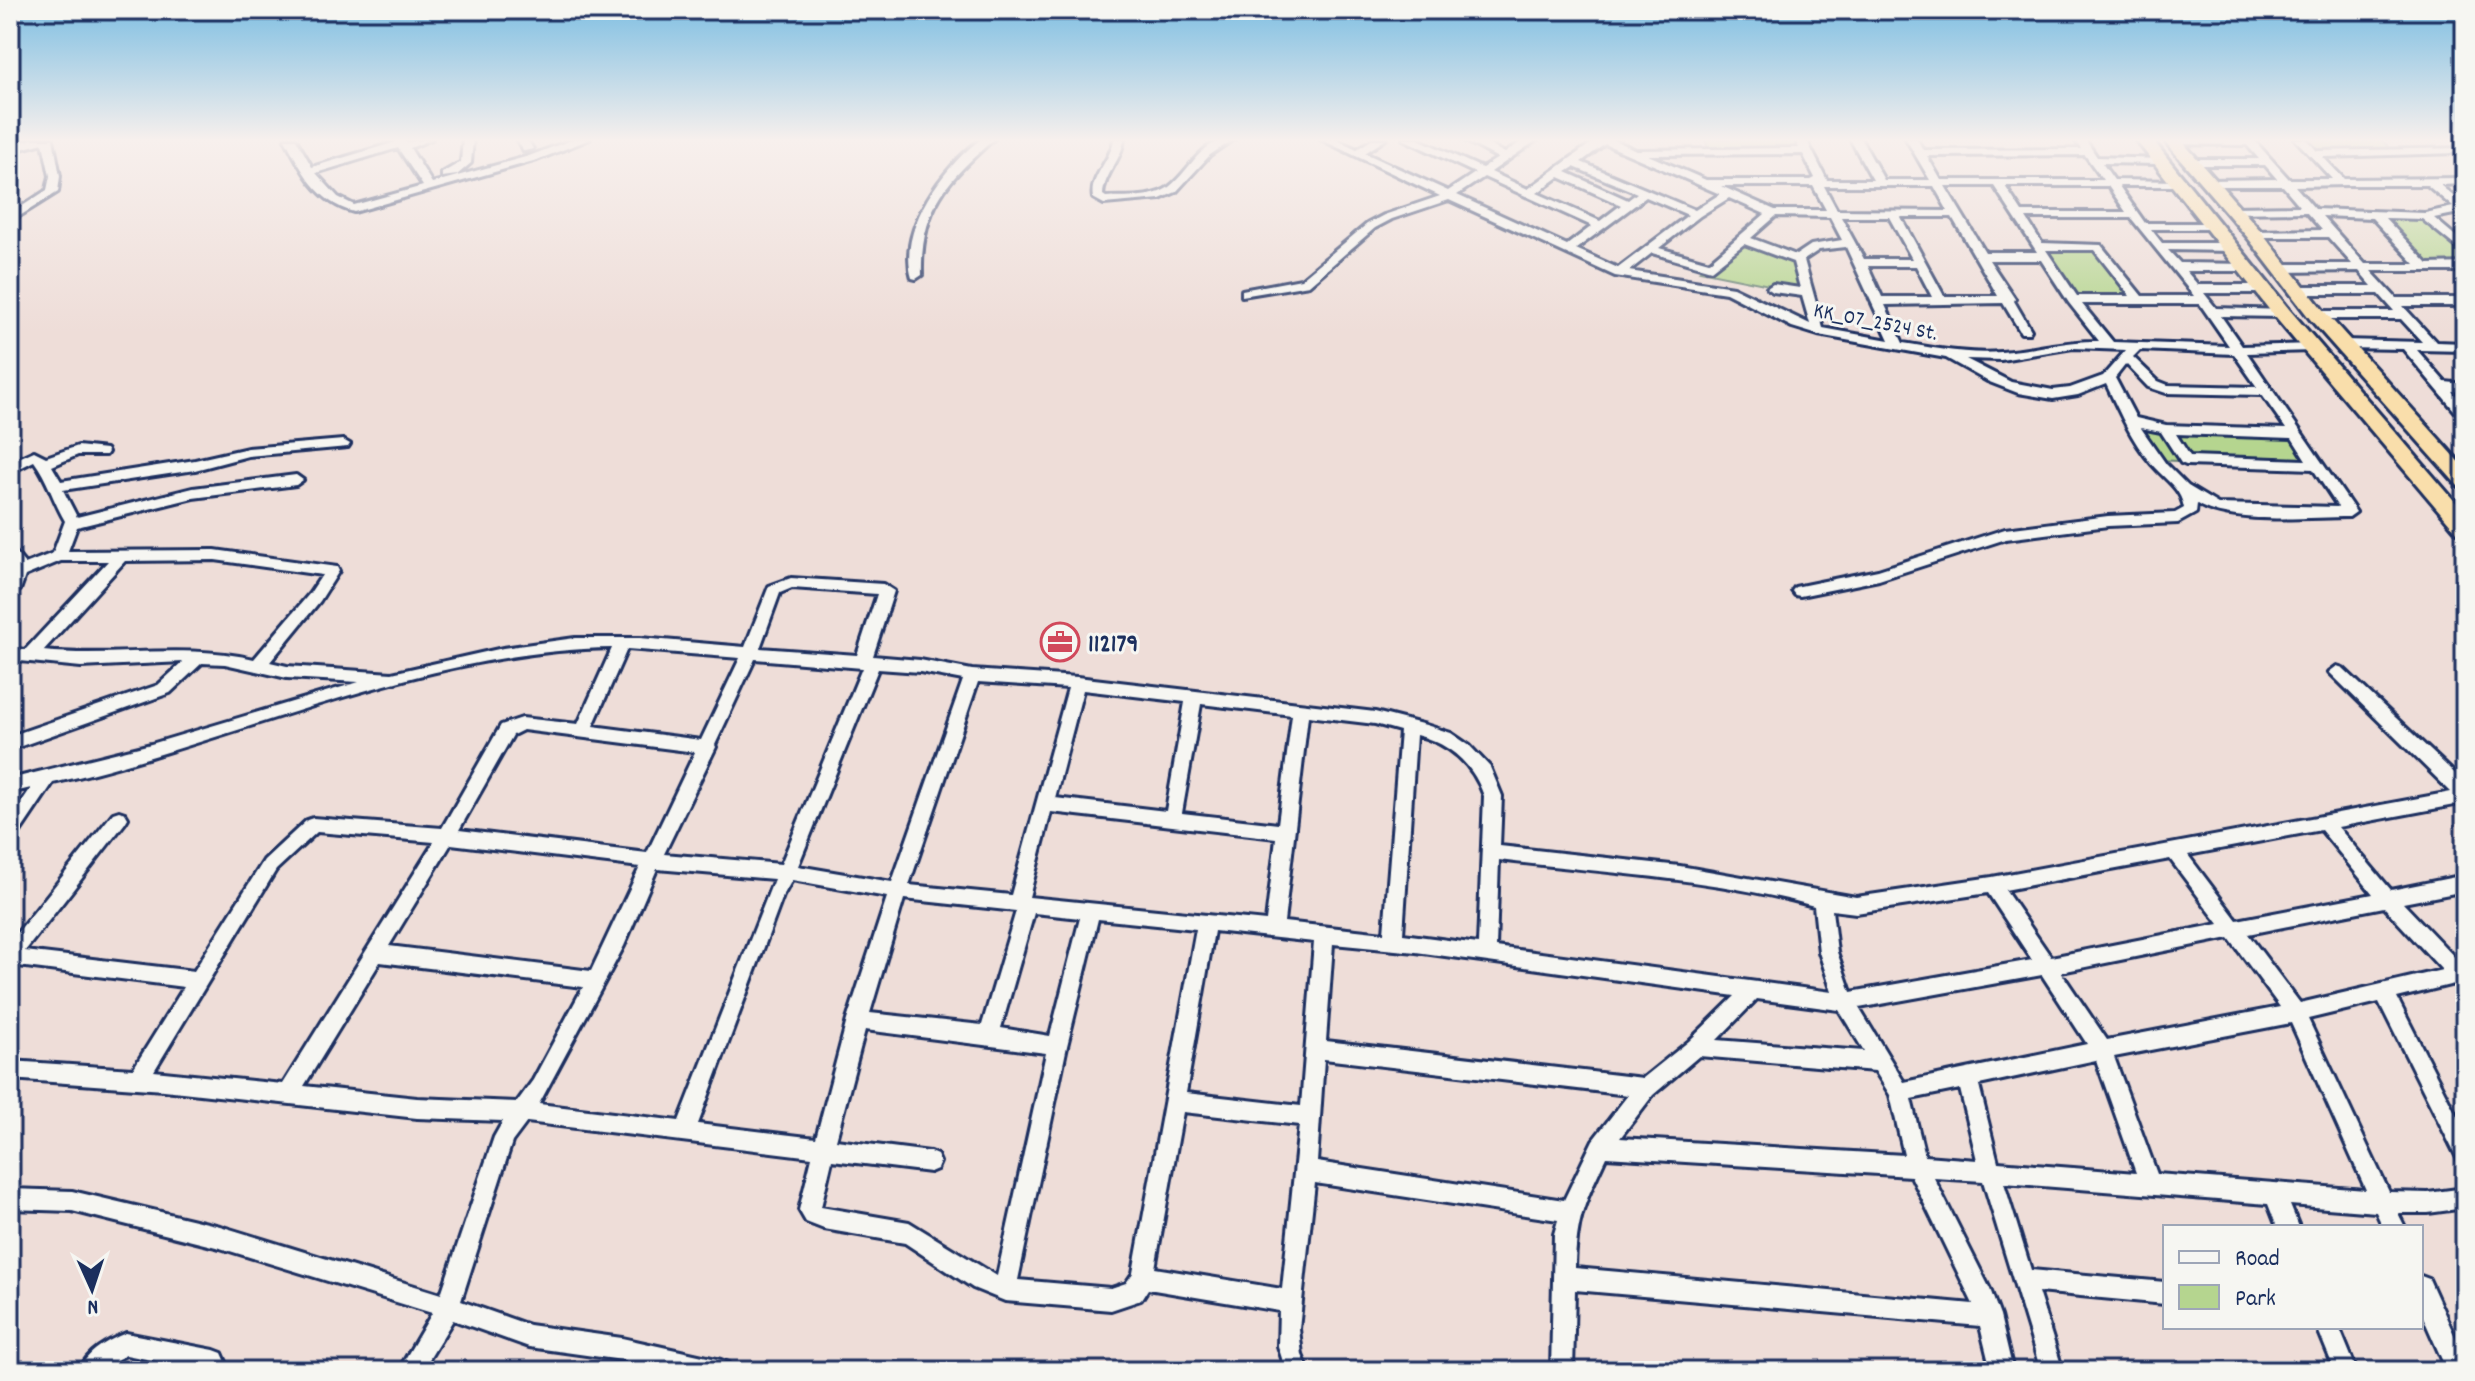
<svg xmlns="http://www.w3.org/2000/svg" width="2475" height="1381" font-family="Dekko,sans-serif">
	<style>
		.green { fill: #b5d58f; stroke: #688276; stroke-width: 2 }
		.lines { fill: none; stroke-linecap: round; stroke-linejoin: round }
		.minor-casing { stroke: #1b2f5e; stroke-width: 6 }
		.highway-casing { stroke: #1b2f5e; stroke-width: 6 }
		.minor { fill: #f6f6f2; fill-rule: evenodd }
		.highway { fill: #f9deab; fill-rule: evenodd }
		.labels { text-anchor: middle; stroke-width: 6; stroke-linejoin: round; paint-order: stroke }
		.far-street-label { font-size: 22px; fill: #1b2f5e; stroke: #f6f6f2 }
		.poi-label { font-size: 26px; font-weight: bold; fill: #1b2f5e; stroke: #f6f6f2; text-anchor: start }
	</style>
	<rect width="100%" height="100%" fill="#eeddd8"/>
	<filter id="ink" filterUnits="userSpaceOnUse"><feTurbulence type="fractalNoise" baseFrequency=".0125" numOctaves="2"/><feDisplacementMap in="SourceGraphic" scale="16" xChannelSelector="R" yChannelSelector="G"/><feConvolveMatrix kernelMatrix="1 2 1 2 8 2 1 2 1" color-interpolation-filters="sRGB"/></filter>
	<g filter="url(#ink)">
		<!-- green -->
		<path class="green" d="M1705,139h95l5,12h-96z
			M2295,139h85l13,11 -85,2z
			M2376,215l49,1 40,34v17l-39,2z
			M1745,240l53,20 11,33 -109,-22z
			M2037,246h55l46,53 -65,1z
			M2134,427l162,7 21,32 -165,-6z"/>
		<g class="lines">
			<defs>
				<path id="minor" d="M32,139h21l7,37 -2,16 -48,30v-8l37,-24 3,-14 -7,-33 -33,9v-6z
					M285,139h11l16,28 84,-25 -2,-3h11l1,3 26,-3 -22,9 22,35 97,-27 45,-17h16l-53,21 -183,52c-36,-9 -53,-42 -69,-73zM398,148l25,38 -69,19 -16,-8 -22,-24z
					M463,139h10l-2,24 -14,12 -15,2v-4l19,-11z
					M516,139h11l6,10 -9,2z
					M981,139h13c-47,42 -74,69 -72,136l-6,4 -4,-1c-15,-49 32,-112 69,-139z
					M1114,139h10c-2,21 -20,35 -21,56l3,2c19,-1 47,2 63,-10 23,-18 31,-48 65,-48l-24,16 -34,37 -16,7 -56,5 -11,-6c-4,-21 18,-37 21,-59z
					M1320,139h15l22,10 16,-10h13l-21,14 83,38 27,-18 -72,-34h15l64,29 16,-10 -36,-19h15l28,14 20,-14h13l-47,33 37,17 69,-50h15l24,11 163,-2 -4,-9h11l21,41h46l-23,-41h11l23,41h46l-24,-41h11l6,11 158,-1 -7,-10h11l12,18 67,2v4l-4,1 -58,-1 12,17 68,1 2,2 -6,3h-59l26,37h68l6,3 -6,3h-62l11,14h70l6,4 -6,4 -64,-1 12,13 72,1 2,3 -6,4h-62l12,14h66l6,4 -6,4h-60l12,15 70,2v6l-4,1 -61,-1 21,30 74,-2 2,3 -6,4 -65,2 109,159 -7,5c-40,0 -119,8 -152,-13l-1,9 -18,10 -70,3 -102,13 -127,41 -79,16 -5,-1 -3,-4 3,-4 83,-17 127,-41 103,-13 67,-3 9,-5c-3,-17 -14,-25 -25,-36 -25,-25 -38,-57 -53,-88l-28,11 -25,4 -35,-6 -31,-12 -41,-23 -128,-23 -26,-8 -66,-34 -111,-17 -166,-76 -57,19 -17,9 -66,57 -67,11v-6l59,-11 66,-55 17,-9 56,-19zM1605,144l115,50 -25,16 -114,-48zM1803,154l12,24 -4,2h-105l-58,-25zM2085,155l18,25h-162l-14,-24zM1574,167l63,26 -9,7 -62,-28zM1484,177l108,49 -25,19 -110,-50zM1559,177l62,28 -21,16 -63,-28zM1721,186h92l13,24h-51zM1824,186h110l14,25 -111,-1zM1945,186h49l43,66h-52zM2005,186h103l18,26h-104zM1646,197l42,18 -70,53 -42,-19zM1729,198l36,16 -56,48 -50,-14 41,-32zM1776,216l54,1 12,23 -31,5 -15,10 -45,-17zM1841,217h48l23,42h-48zM1901,217h51l46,79h-54zM2026,218h105l63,78h-52l-41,-51 -59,-2zM1744,244l49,18 7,26 -27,-4 -6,4 6,4 29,4 8,28 -77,-37 -104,-16 23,-18 59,17zM1846,247l43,93 -66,-12 -19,-68 15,-10zM2046,250h48l36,46h-53zM1989,260h52l28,43 30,38c-34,-1 -64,9 -98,11 -33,3 -66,-4 -98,-9l-18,-38 118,-2 18,30h8l2,-3 -17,-29 1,-2zM1868,266h48l16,31h-50zM2082,304h118l29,42 -116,-4zM2073,348l53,2 -23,26 -33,12 -17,2 -42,-8 -45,-23 35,1zM2140,350l94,4 23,33 -89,-2 -10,-4 -25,-24zM2126,364l22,23 18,6 96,2 24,34 -120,-4 -30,-7 -21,-40zM2141,428l20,4 20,31 5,2 127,4 25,38 -120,-3 -30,-18 -22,-22zM2176,434l116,4 14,22 -116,-4z
					M2168,139h85l36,40h43l-37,-40h11l11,12 144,-3v4l-4,1 -134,4 21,22 121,-1v6l-25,1 25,21v9l-6,-2 -25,5 31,26v10l-43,-35 -37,-1 43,46 37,-1v8h-94l25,27h69v8h-62l33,36 29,1v8l-48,-1 28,32 20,2v8l-13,-1 13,15v12l-5,-1 -57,-68 -60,-1 -6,-4 6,-4 79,2 -21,-23h-84l-6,-4 6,-4h77l-15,-17h-81l-6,-4 6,-4h74l-13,-15 -78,1 -6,-4 6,-4h71l-24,-27h-74l-6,-3 6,-3 68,-1 -16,-18 -73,1 -6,-3 6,-3 67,-1 -17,-20h-74l-6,-3 6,-3 68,-1 -12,-14h-75l-5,-3 5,-3h69l-12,-14 -75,-1 -4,-1zM2346,185h81l26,22 -28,6 -110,-4 -20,-23zM2322,216l50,2 43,46h-50z
					M343,440l7,4 -2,3 -100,9 -53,14 -132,20 14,27 116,-29 103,-13 7,5 -7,5 -103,13 -116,29 -9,24 147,-1 122,17 2,4 -19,30 -50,61 17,4 105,7 111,-25 72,-10h65l105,9 24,-61 22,-8 92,6 11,7 -21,65 47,4 52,10 105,7 298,35 51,13 25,8 19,13 20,21 12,29 -2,50 180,20 176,31 136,-20 459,-85 -122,-120 8,-6 6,2 122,115v20l-127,24 53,63 74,-15v16l-62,12 59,62h3v21l-11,-2 -57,14 68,134v31l-7,-3 -79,-158 -71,17 81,173 39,1 37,-5v20l-37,5h-30l7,14h-22l-7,-15 -86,-7 9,22h-22l-9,-23 -264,-21 27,87 134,12v22l-127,-12 25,79h-22l-58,-190 -49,-3 56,111 10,27 13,55h-22l-11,-45 -405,-36 -2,81h-22l3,-137 4,-14 -243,-37 -16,146 3,26 7,16h-23l-8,-25 1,-35 -131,-22 -7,11 -30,10 -106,-9 -32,-13 -68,-45 -81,-14 -18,-7 -7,-12 13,-53 -285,-35 -15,20 -51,159 68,24 93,13 99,22 8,3 3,8h-62l-48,-11 -93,-13 -76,-27 -31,51h-24l34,-58 -212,-65 -148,-37 -62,-2v-20l62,2 148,35 221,68 53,-157 9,-16 -86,-3 -253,-28 -154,-11v-18l123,8 51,-82 -174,-22v-23l103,-129 6,-2 6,2 3,5 -3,5 -100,128 169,20 70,-111 43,-40 6,-2 129,10 59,-103 21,-7 56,6 34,-76c-187,2 -378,94 -559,135l-37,55 -6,2v-21l21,-31 -21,5v-14l141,-35 208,-62 -72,-4 -62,-14 -23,-1 -32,30 -160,57v-14l148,-51 25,-23 -102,5 -71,-7v-12l15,2 83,-89h-47l-36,15 -5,14 -10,6v-45l5,1 10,12 28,-11 12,-32c-12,-20 -17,-41 -31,-60l-24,12v-11l24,-11 12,6 32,-11 28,3 2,3 -2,3h-28l-26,11 9,15 134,-21 53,-12zM215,560l107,15 -12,18 -56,66c-70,-16 -141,-1 -211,-8l82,-90zM792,588l85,6 -20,61 -97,-7 20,-55zM627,649l113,9 -39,82 -108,-14zM755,659l107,9 -81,196 -117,-10 52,-107 -1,-2zM878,669l42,3 43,8 -71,202 -94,-16zM978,682l90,6 -57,207 -102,-10zM1083,690l102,12 -19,109 -111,-13zM1201,704l91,11 -14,109 -96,-11zM1308,716l67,8 25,7 -16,202 -100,-11zM523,730l172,22 -48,101 -188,-23 54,-95zM1416,735c33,8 57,29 68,61l-6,148 -75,-10zM1051,812l225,26 -10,83 -237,-24zM2321,830l52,64 -136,26 -49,-65zM317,832l117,10 -151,242 -129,-13 122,-201zM451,844l189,23 -49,104 -202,-25zM2170,859l49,65 -168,33 -46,-67zM1499,860c105,13 213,18 315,46l5,46 13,40 -336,-45zM657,869l117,10 -95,242 -140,-17 85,-158zM792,880l95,17 -40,123 -31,118 -118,-14 85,-228zM1988,893l44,67 -181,32 -14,-40 -5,-42 24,3zM904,899l112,12 -34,114 -112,-12zM2384,907l58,63 -142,33 -52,-69zM1034,913l46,5 -30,118 -49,-8zM1098,919l98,10 -63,344 -7,10 -15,5 -93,-8 49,-234zM1214,931l100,11 -13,164 -115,-13zM2229,938l51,69 -173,33 -46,-68zM1333,944l83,8 319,44 -46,45 -46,37 -317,-37zM380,962l203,25 -50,93 -16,22 -100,-4 -113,-12zM2042,975l45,69 -183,38 -45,-74zM1757,999l82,11 25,41 -147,-11zM2291,1023l75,167 -209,-16 -43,-117zM865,1030l181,23 -49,223 -88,-54 -88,-15 11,-47 98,12 7,-3 3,-7 -3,-7 -7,-3 -94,-12zM1699,1056l176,15 15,24 14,60 -284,-17 33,-43zM1324,1059l304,36 -35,45 -29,60 -247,-38zM2096,1060l40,113 -138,-11 -19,-77zM1960,1089l17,71 -52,-4 -14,-57zM1183,1112l116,13 -17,164 -127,-21zM1606,1157l305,19 62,128 -398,-36c1,-50 10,-66 31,-111z
					M2421,1276l8,3 36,80v12h-18l-26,-59z
					M2317,1327h22l18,44h-22z
					M126,1333l88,17 8,3 8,18h-23l-81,-16 -8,4 -12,12h-27c8,-20 28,-30 47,-38z"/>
				<path id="highway" d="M2135,139h17l137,170 176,204v21l-8,-2 -182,-215z
					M2163,139h17l80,91 64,81 141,157v20l-7,-2 -148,-167 -62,-81z"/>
			</defs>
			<!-- minor casing -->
			<use href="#minor" class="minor-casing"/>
			<!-- highway casing -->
			<use href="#highway" class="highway-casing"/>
			<!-- minor -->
			<use href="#minor" class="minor"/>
			<!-- highway -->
			<use href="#highway" class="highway"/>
		</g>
	</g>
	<!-- sky -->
	<linearGradient id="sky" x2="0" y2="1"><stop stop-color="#7dbee2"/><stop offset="0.42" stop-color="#f7f0ed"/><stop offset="1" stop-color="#f7f0ed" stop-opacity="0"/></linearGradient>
	<rect width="2475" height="333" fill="url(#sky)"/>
	<!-- icons -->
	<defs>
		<symbol id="office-ring" viewBox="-11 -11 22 22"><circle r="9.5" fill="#f6f6f2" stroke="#d1495b" stroke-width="1.5"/><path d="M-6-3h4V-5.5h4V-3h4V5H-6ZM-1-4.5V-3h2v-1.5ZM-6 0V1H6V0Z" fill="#d1495b"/></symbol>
	</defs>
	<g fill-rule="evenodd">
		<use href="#office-ring" x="1038" y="620" width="44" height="44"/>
	</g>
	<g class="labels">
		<!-- far-street labels -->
		<g class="far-street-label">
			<text transform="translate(1876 320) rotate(11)" y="8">KK_07_2524 St.</text>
		</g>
		<!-- poi labels -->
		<g class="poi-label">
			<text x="1088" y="651">112179</text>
		</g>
	</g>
	<!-- margin -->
	<rect width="2475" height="1381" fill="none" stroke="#f6f6f2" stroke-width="40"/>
	<rect x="20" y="20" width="2435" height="1341" fill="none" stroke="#1b2f5e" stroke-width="3" filter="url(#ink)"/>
	<!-- legend -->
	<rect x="2163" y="1225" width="260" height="104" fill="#f6f6f2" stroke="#9ea6b7" stroke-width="2"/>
	<rect x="2179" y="1251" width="40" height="12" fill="#f6f6f2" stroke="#9ea6b7" stroke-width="2"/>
	<text x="2235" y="1265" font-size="24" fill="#1b2f5e">Road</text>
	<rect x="2179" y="1285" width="40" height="24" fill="#b5d58f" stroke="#9ea6b7" stroke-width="2"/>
	<text x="2235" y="1305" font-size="24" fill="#1b2f5e">Park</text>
	<!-- north arrow -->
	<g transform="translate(92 1289) rotate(177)" stroke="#f6f6f2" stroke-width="6" paint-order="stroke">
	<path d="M0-6L14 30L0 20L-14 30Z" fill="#1b2f5e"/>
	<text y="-12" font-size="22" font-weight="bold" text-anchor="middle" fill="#1b2f5e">N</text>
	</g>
</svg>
